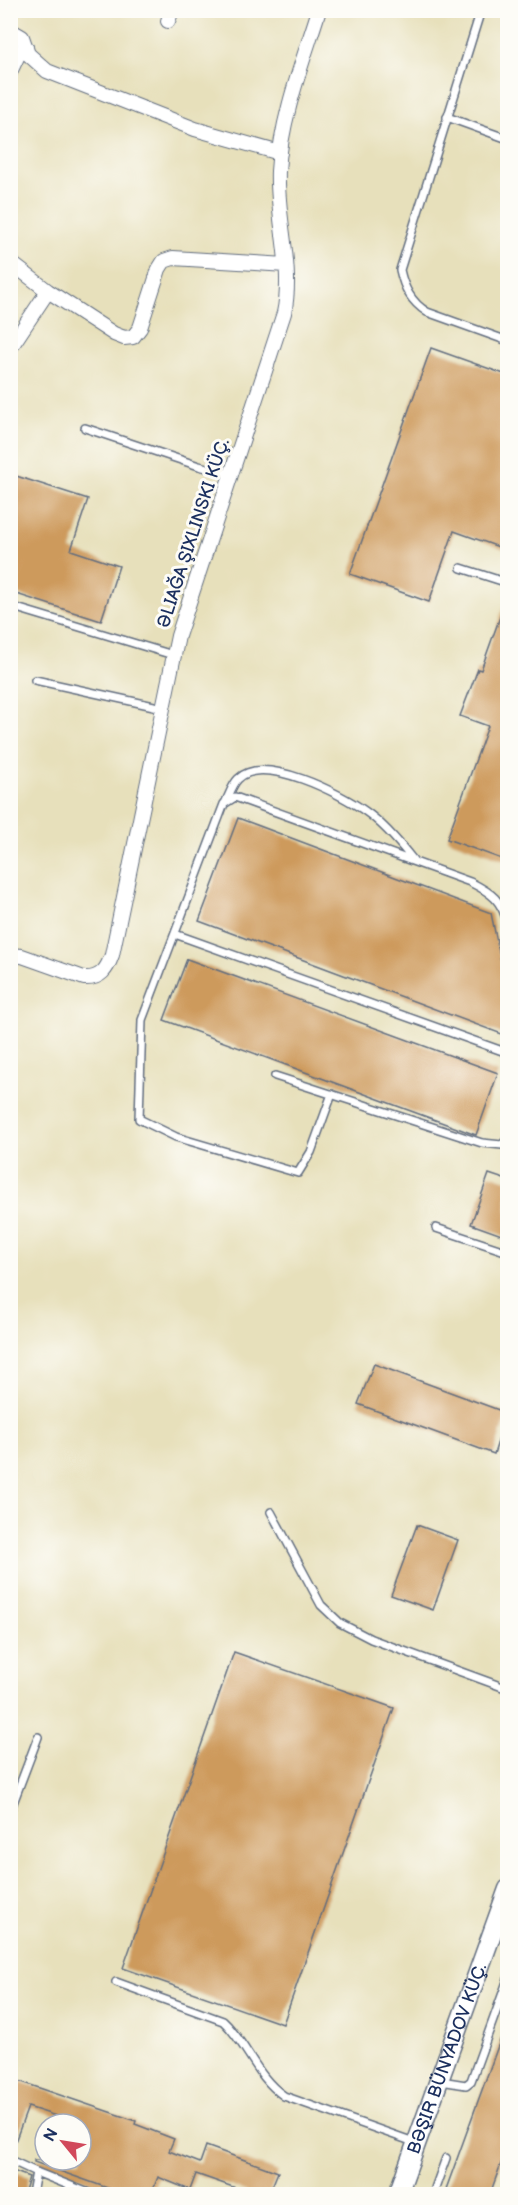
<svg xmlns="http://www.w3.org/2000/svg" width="518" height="2205" font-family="'Balsamiq Sans',sans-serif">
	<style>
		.building { fill: #cd9a5c }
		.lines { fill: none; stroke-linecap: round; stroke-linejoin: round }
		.lane-casing { stroke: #626d7f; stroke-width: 10 }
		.street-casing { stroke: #626d7f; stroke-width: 16 }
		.secondary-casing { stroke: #626d7f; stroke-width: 21 }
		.lane { stroke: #fff; stroke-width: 7 }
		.street { stroke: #fff; stroke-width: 14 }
		.secondary { stroke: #fff; stroke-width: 18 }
		.labels { text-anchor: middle; stroke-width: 6; stroke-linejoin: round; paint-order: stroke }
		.street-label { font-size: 18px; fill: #1b2f5e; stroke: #fdfcf7 }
	</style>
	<rect width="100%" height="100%" fill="#fdfcf7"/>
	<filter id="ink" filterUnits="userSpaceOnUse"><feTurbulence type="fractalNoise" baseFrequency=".0167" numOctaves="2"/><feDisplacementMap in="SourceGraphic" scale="12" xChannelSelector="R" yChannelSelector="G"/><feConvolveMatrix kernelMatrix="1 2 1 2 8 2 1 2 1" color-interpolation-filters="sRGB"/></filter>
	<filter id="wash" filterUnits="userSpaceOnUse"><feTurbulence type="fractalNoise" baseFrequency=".008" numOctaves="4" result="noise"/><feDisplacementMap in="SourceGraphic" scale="24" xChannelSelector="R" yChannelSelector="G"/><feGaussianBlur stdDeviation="1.35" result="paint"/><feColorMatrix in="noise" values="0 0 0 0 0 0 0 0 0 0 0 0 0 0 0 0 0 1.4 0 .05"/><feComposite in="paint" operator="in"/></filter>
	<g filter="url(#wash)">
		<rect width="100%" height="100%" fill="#e7e0bb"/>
		<g id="blocks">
			<!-- building -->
			<path class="building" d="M431,348l76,27v175l-53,-19 -25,71 -79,-28z
				M10,474l78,25 -17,51 48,16 -18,55 -91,-29z
				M506,600h1v261l-60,-22 41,-113 -28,-10 18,-47 3,1z
				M238,818l253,95 16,78v45l-308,-115z
				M187,959l311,114 -22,62 -312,-115z
				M489,1174l18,6v57l-36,-13z
				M374,1364l133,49 -13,41 -136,-50z
				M417,1525l41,15 -25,70 -42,-15z
				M234,1652l160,56 -111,316 -160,-56z
				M506,2024h1v123l-17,47h-37l-8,-2z
				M10,2078l126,43 -1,3 39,15 -5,12 31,12 6,-17 72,26 -9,22h-16l-57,-20 -6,16 -32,-13 -7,17h-36l1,-3 -82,-29v-2h47v-36l-53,-17 -16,43h-2z
				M10,2170l19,7 -5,17h-14z"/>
		</g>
	</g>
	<g filter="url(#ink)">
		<use href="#blocks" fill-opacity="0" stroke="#626d7f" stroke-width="1.5"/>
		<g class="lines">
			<defs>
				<path id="lane" d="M481,10l-81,260c4,18 11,32 27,42l81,29
					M447,117l61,22
					M85,428l114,38 31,8
					M461,568l47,15
					M10,606l163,49
					M35,680l128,28
					M225,803c4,-7 7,-18 13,-24 25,-26 103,15 127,32 19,13 34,31 48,49
					M175,934l333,119
					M275,1076l207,67 20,2 6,-7
					M332,1094l-21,58 -13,21 -122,-36 -37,-18 3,-99 82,-216 11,-7 235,85c22,11 32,18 38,43
					M436,1228l72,24
					M508,1462v4
					M271,1512l50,93 19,18 31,16 137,50
					M10,1811l28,-74
					M116,1982l107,39c24,22 33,56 61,75l130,46
					M441,2081l25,4 5,-4 37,-102
					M10,2160l26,12 -4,22
					M36,2172l55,22
					M433,2194l13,-36"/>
				<path id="street" d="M168,21l4,-11
					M10,30l12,7 6,17 19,17 148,58 85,24
					M10,72l10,-21 6,-4
					M10,262l38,29 66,43 10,4 9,-1 7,-9 19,-59 5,-8 9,-3 113,7
					M10,348l38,-57
					M10,955l12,1 62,22c17,1 23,-9 28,-23l66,-319 106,-323c10,-47 -8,-94 -6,-142 3,-53 25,-110 41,-161"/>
				<g id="secondary">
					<path id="s1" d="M398,2194l110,-305"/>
				</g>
			</defs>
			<!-- lane casing -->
			<use href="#lane" class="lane-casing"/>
			<!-- street casing -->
			<use href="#street" class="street-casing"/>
			<!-- secondary casing -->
			<use href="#secondary" class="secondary-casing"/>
			<!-- lane -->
			<use href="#lane" class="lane"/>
			<!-- street -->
			<use href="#street" class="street"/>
			<!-- secondary -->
			<use href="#secondary" class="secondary"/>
		</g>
	</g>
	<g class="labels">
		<!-- street labels -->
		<g class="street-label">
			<text transform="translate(193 533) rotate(-72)" y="6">ƏLIAĞA ŞIXLINSKI KÜÇ.</text>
			<text dy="6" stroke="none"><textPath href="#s1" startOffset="144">BƏŞIR BÜNYADOV KÜÇ.</textPath></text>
		</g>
	</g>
	<!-- margin -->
	<rect width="518" height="2205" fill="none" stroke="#fdfcf7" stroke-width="36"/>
	<!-- north arrow -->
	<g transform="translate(63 2142) rotate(300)"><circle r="28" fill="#fdfcf7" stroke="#a3aaba" stroke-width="1.5"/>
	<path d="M0-4.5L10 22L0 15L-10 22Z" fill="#d1495b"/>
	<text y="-9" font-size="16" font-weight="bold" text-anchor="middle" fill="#1b2f5e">N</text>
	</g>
</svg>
